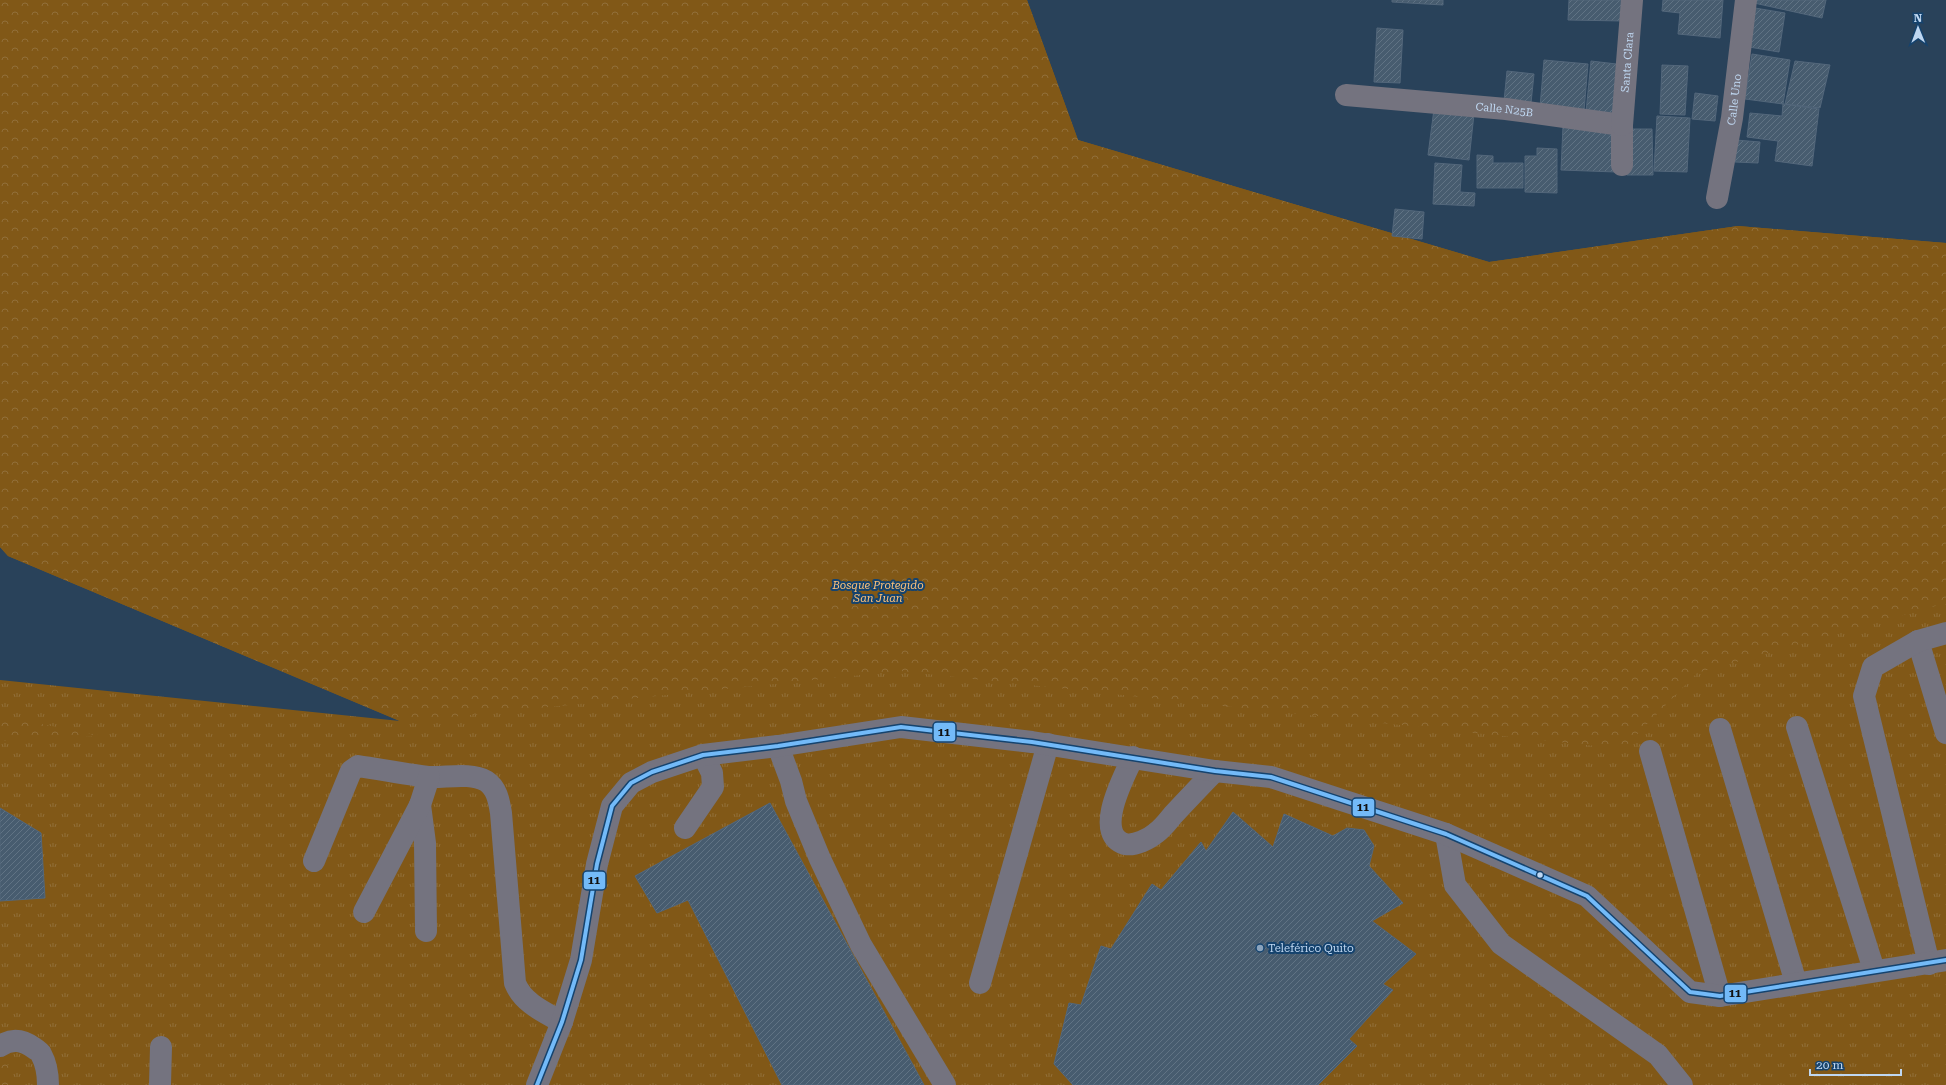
<svg xmlns="http://www.w3.org/2000/svg" width="1946" height="1085" font-family="'Roboto Serif',serif">
	<style>
		.grass { fill: url(#grass-tufts) }
		.forest { fill: url(#forest-crowns) }
		.building { fill: url(#building-hatch); stroke: #53677b }
		.lines { fill: none; stroke-linecap: round; stroke-linejoin: round }
		.minor { stroke: #74737f; stroke-width: 22 }
		.bus-1-casing { stroke: #15436e; stroke-width: 7 }
		.bus-1 { stroke: #73baf8; stroke-width: 4 }
		.bus-dot { fill: #bfd7f1; stroke: #15436e; stroke-width: 1.5 }
		.poi-dot { fill: #8aa3bc; stroke: #15436e; stroke-width: 1.5 }
		.labels { text-anchor: middle; stroke-width: 4; stroke-linejoin: round; paint-order: stroke }
		.street-label { font-size: 11px; fill: #bfd7f1; stroke: #15436e }
		.park-label { font-size: 11px; font-style: italic; fill: #fec279; stroke: #15436e }
		.poi-label { font-size: 11px; fill: #bfd7f1; stroke: #15436e; text-anchor: start }
		.line-badge { stroke: #15436e; stroke-width: 1.5 }
		.pale-badge-label { font-size: 11px; text-anchor: middle; font-weight: bold; fill: #111 }
	</style>
	<defs>
		<pattern id="grass-tufts" width="24" height="20" patternUnits="userSpaceOnUse"><rect width="24" height="20" fill="#815817"/><path d="M3 7l-1-3M5 7V3M7 7l1-3M15 17l-1-3M17 17v-4M19 17l1-3" fill="none" stroke="#916f39"/></pattern>
		<pattern id="forest-crowns" width="20" height="18" patternUnits="userSpaceOnUse"><rect width="20" height="18" fill="#815817"/><path d="M2 6a3 3 0 1 1 6 0M12 15a3 3 0 1 1 6 0" fill="none" stroke="#916f39"/></pattern>
		<pattern id="building-hatch" width="6" height="6" patternUnits="userSpaceOnUse"><rect width="6" height="6" fill="#475c6f"/><path d="M-1 1l2-2M0 6l6-6M5 7l2-2" fill="none" stroke="#607384"/></pattern>
	</defs>
	<rect width="100%" height="100%" fill="#29425a"/>
	<!-- grass -->
	<path class="grass" d="M0,0h1027l51,140 411,122 249,-36 208,17v842h-1946v-405l400,41 -392,-165 -8,-9z"/>
	<!-- forest -->
	<path class="forest" d="M0,0h1027l51,140 411,122 249,-36 208,17v360l-249,70 -74,76 -723,-78 -498,51 -394,-166 -8,-9z
		M0,716l103,20 -103,5z
		M0,1036l13,49h-13z"/>
	<!-- building -->
	<path class="building" d="M1392,0h51v5l-51,-3z
		M1569,0h54v21l-55,-1z
		M1663,0h60l-3,38 -42,-4 2,-21 -18,-2z
		M1755,0h71l-4,18 -68,-15z
		M1749,7l36,6 -6,39 -36,-6z
		M1377,28l26,2 -3,53 -26,-1z
		M1752,54l38,6 -7,44 -38,-5z
		M1544,60l44,4 -4,47 -44,-4z
		M1591,61l34,4 -5,51 -34,-4z
		M1795,61l35,4 -10,43 -35,-4z
		M1662,65l26,1 -3,49 -25,-1z
		M1507,71l27,3 -3,29 -27,-2z
		M1695,93l23,3 -3,25 -23,-2z
		M1783,104l36,5 -7,57 -37,-5 3,-20 -31,-4 3,-24 32,3z
		M1434,109l40,5 -5,46 -41,-5z
		M1657,116l33,2 -3,54 -33,-1z
		M1563,126l54,2 -1,44 -55,-2z
		M1627,129h25l1,46h-26z
		M1736,140l24,2 -2,21 -23,-1z
		M1537,148l20,1v44l-32,-1v-36h12z
		M1477,155l16,1v7h30v25h-46z
		M1435,163l27,2 -2,27 15,1 -1,13 -41,-2z
		M1395,209l29,3 -2,27 -30,-3z
		M770,803l154,282h-142l-94,-185 -31,13 -22,-37z
		M0,808l41,25 4,65 -45,3z
		M1233,812l40,35 11,-33 49,22 14,-8 17,2 10,16 -5,20 34,37 -31,18 44,33 -33,30 10,6 -44,49 8,7 -39,39h-245l-19,-21 15,-61 12,2 20,-59 10,3 41,-65 9,6 40,-48 5,9z"/>
	<g class="lines">
		<!-- minor -->
		<g class="minor">
			<path id="s1" d="M1346,95l160,14 116,16v40"/>
			<path id="s2" d="M1622,125l10,-125"/>
			<path id="s3" d="M1717,198l15,-80 14,-118"/>
			<path d="M1918,641l28,92"/>
			<path d="M1797,727l77,243"/>
			<path d="M1720,729l76,254"/>
			<path d="M778,746l13,35 5,20 24,58 41,86 84,140"/>
			<path d="M1650,751l70,245"/>
			<path d="M1133,757c-8,18 -41,77 -8,87 10,2 24,-5 31,-11 7,-5 12,-12 17,-18 14,-15 28,-30 42,-44"/>
			<path d="M420,805l5,38 1,88"/>
			<path d="M685,828l28,-41 -1,-14 -9,-18"/>
			<path d="M1446,834l9,51 46,59 157,111 24,30"/>
			<path d="M314,861l37,-90 7,-5c24,4 47,8 70,11 18,1 42,-5 58,4 11,7 13,20 15,32l14,170c8,20 29,29 47,39"/>
			<path d="M364,912l56,-107 9,-28"/>
			<path d="M1929,964l-65,-268 9,-29 45,-26 28,-8"/>
			<path d="M980,983l68,-239"/>
			<path d="M0,1046c12,-8 23,-6 34,2 3,2 6,4 7,6 5,9 7,21 7,31"/>
			<path d="M160,1085l1,-38"/>
			<path d="M537,1085l25,-63 19,-62 16,-96 15,-58 19,-23 21,-11 51,-17 75,-9 123,-19 131,15 183,29 56,6 175,57 141,62 103,96 30,4 226,-36"/>
		</g>
		<defs>
			<path id="bus-1" d="M537,1085l25,-63 19,-62 16,-96 15,-58 19,-23 21,-11 51,-17 75,-9 123,-19 131,15 183,29 56,6 175,57 141,62 103,96 30,4 226,-36"/>
		</defs>
		<!-- bus-1 casing -->
		<use href="#bus-1" class="bus-1-casing"/>
		<!-- bus-1 -->
		<use href="#bus-1" class="bus-1"/>
	</g>
	<!-- markers -->
	<circle class="bus-dot" cx="1540" cy="875" r="3.5"/>
	<circle class="poi-dot" cx="1260" cy="948" r="4"/>
	<g class="labels">
		<!-- street labels -->
		<g class="street-label">
			<text dy="4" stroke="none"><textPath href="#s2" startOffset="63">Santa Clara</textPath></text>
			<text dy="4" stroke="none"><textPath href="#s3" startOffset="100">Calle Uno</textPath></text>
			<text dy="4" stroke="none"><textPath href="#s1" startOffset="159">Calle N25B</textPath></text>
		</g>
		<!-- park labels -->
		<g class="park-label">
			<text x="878" y="589">Bosque Protegido<tspan x="878" dy="13">San Juan</tspan></text>
		</g>
		<!-- poi labels -->
		<g class="poi-label">
			<text x="1268" y="952">Teleférico Quito</text>
		</g>
	</g>
	<g class="line-badge">
		<rect x="933" y="722" width="23" height="20" rx="4" fill="#73baf8"/>
		<rect x="1352" y="798" width="23" height="19" rx="4" fill="#73baf8"/>
		<rect x="583" y="871" width="23" height="19" rx="4" fill="#73baf8"/>
		<rect x="1724" y="984" width="23" height="19" rx="4" fill="#73baf8"/>
	</g>
	<g class="pale-badge-label">
		<text x="944" y="736">11</text>
		<text x="1363" y="811">11</text>
		<text x="594" y="884">11</text>
		<text x="1735" y="997">11</text>
	</g>
	<!-- north arrow -->
	<g transform="translate(1918 28) rotate(359)" stroke="#15436e" stroke-width="3" paint-order="stroke">
	<path d="M0-3L7 15L0 10L-7 15Z" fill="#bfd7f1"/>
	<text y="-6" font-size="11" font-weight="bold" text-anchor="middle" fill="#bfd7f1">N</text>
	</g>
	<!-- scale -->
	<path d="M1810 1069v6h91v-6" fill="none" stroke="#bfd7f1" stroke-width="2"/>
	<text x="1816" y="1069" font-size="12" fill="#bfd7f1" stroke="#15436e" stroke-width="3" paint-order="stroke">20 m</text>
</svg>
